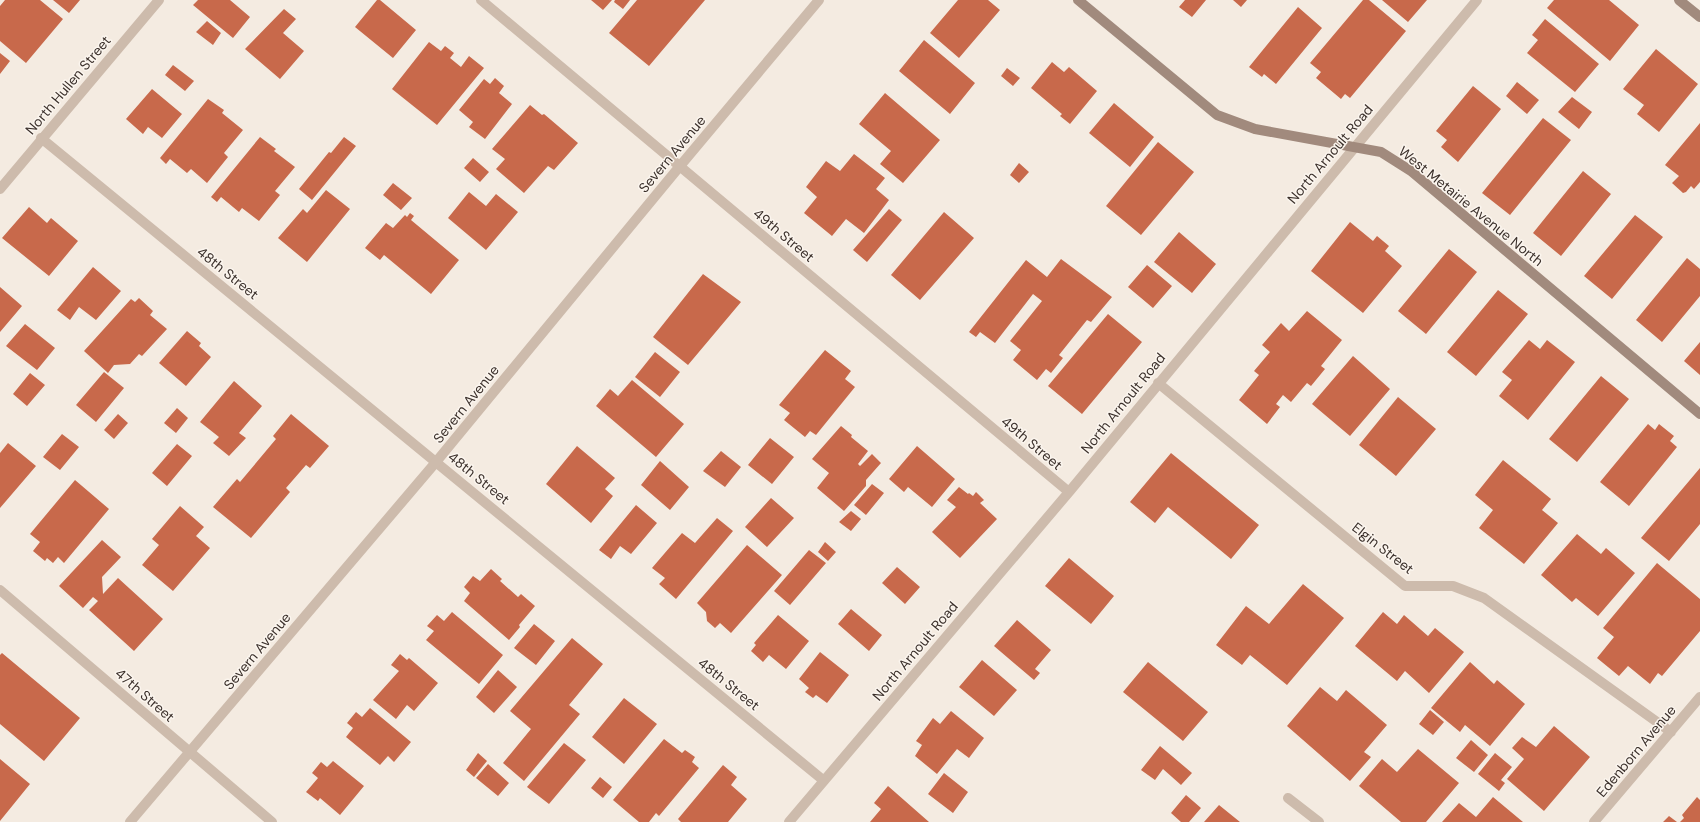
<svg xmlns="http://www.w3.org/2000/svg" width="1700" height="822" font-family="'DM Sans',sans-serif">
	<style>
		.building { fill: #c8694b }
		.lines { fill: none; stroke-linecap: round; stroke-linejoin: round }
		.minor { stroke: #cdbbac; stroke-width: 10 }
		.tertiary { stroke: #cdbbac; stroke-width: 10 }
		.secondary { stroke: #a18a7d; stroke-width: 10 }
		.labels { text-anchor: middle; stroke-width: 3; stroke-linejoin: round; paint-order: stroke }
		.street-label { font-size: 14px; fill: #3b302b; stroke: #fbf5ee }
	</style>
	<rect width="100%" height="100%" fill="#f4ebe1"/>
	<!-- building -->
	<path class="building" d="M5,0h35l23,19 -37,44 -26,-22v-35z
		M53,0h27l-11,13z
		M198,0h32l20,17 -17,21 -40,-33z
		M377,0h3l36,30 -23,28 -38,-31z
		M591,0h21l-9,10z
		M615,0h15l-7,9 -9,-7z
		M637,0h68l-56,66 -40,-33z
		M958,0h30l12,10 -41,48 -29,-25z
		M1185,0h21l-14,17 -13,-10z
		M1233,0h14l-6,7z
		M1363,0h6l37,31 -56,67 -5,-4 -4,5 -25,-21 5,-6 -11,-9z
		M1382,0h45l-19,22z
		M1554,0h55l30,25 -29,36 -63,-53z
		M1298,7l24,21 -46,56 -12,-10 -2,3 -13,-10z
		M284,9l12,10 -13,14 21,18 -24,28 -35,-30z
		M1545,19l54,45 -24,28 -48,-39 11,-13 -6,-5z
		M207,21l14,12 -8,12 -17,-13z
		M924,40l51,43 -25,31 -51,-43z
		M429,42l12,9 4,-5 9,7 -4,5 11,9 8,-11 15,12 -47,57 -45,-36z
		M1656,49l42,35 -39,48 -22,-18 7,-9 -21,-16z
		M0,53l10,8 -10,13z
		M1052,62l12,10 5,-5 28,24 -27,33 -10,-8 2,-2 -31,-26z
		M173,65l21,16 -9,10 -20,-16z
		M1007,68l13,10 -7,8 -12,-10z
		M495,78l9,8 -5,7 13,11 -27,35 -16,-12 4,-5 -14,-12 25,-31 6,5z
		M1517,82l22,18 -12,14 -21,-18z
		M1473,86l28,23 -43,53 -17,-15 6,-7 -11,-9z
		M152,89l30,25 -20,24 -14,-11 -5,7 -17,-15z
		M885,93l55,47 -37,43 -23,-19 11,-13 -32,-27z
		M1572,97l20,15 -13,17 -21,-17z
		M208,99l16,11 -2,3 21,17 -19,23 4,4 -21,26 -16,-14 -4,4 -17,-14 -4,5 -6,-6z
		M1114,103l40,34 -24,30 -41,-34z
		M530,105l12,10 2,-1 34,29 -24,27 -6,-4 -24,27 -28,-24 9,-10 -13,-10z
		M1543,118l28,22 -61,75 -28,-22z
		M1700,123v59l-6,7 -3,-3 -5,6 -3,1 -11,-10 7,-7 -14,-11z
		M260,137l16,12 -2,2 21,16 -20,24 5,4 -21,26 -17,-13 -3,4 -18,-15 -4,5 -6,-5z
		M344,137l12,9 -44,54 -13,-11 30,-37 2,1z
		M1158,142l36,30 -53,63 -35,-29z
		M854,154l31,24 -9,11 13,11 -25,33 -18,-14 -14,17 -28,-23 13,-16 -11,-10 20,-26 14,10z
		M473,158l16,14 -9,10 -16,-14z
		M1019,163l10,9 -10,11 -9,-8z
		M1583,171l28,23 -50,62 -28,-23z
		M393,183l19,15 -11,12 -18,-15z
		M326,190l24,19 -43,53 -29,-24 25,-29 4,4z
		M469,192l17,14 10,-12 22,18 -32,38 -38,-32z
		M29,207l18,16 4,-5 27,23 -29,35 -47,-38z
		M889,209l13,11 -35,42 -14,-12z
		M944,212l30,26 -54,62 -29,-25z
		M410,213l4,3 -3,4 48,40 -28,34 -47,-39 -4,5 -15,-12 21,-25 7,5 12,-13 2,2z
		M1635,215l28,22 -51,62 -28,-23z
		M1350,222l23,19 4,-5 12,10 -4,5 17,15 -39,47 -52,-42z
		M1179,232l37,32 -24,29 -38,-31z
		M1449,249l28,23 -51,62 -28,-23z
		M1687,258l13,11v27l-38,46 -26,-22z
		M1061,259l51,38 -21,25 -4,-2 -28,35 4,3 -12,15 -5,-4 -9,11 -24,-20 8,-10 -11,-9 32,-40 -9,-7 -38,49 -15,-11 -4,5 -7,-5 57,-72 21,17z
		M1147,265l25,21 -19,22 -25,-21z
		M93,267l28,24 -25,29 -17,-13 -9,13 -13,-10z
		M703,274l38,28 -53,63 -35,-28z
		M0,287l22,19 -22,26z
		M1498,290l30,24 -52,62 -29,-24z
		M139,298l14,13 -3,4 17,14 -25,27 -3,-2 -9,10 -16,1 -6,8 -24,-22 47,-52 4,3z
		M1307,311l35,29 -21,26 4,3 -14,17 -4,-3 -16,19 -8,-7 -7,9 4,3 -13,17 -28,-24 20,-25 -5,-4 16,-19 -8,-7 19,-22 8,8z
		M1108,314l34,28 -60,72 -34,-28z
		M25,324l30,24 -18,22 -31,-24z
		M187,331l14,12 -2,3 12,11 -25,29 -27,-23z
		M1529,340l11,9 7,-9 28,22 -47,58 -29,-24 13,-16 -10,-8z
		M1700,342v33l-16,-14z
		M825,350l26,21 -6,8 10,8 -39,48 -6,-4 -5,6 -21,-17 6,-7 -11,-8z
		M655,352l25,20 -20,25 -25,-20z
		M1353,356l37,33 -40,47 -38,-32z
		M104,372l20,16 -28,34 -20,-17z
		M30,373l15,12 -18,21 -14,-12z
		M1601,376l28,23 -52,63 -28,-23z
		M632,380l52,44 -28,33 -60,-51 14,-17 8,7z
		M234,381l28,25 -23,27 7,5 -17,18 -16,-13 6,-6 -19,-15z
		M1398,397l38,32 -40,47 -37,-31z
		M177,408l11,10 -12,15 -12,-10z
		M118,414l10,9 -14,16 -10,-9z
		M291,414l38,32 -19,22 -4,-3 -20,23 4,4 -39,46 -38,-31 24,-28 3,3 36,-43 -3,-3z
		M1648,424l7,6 4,-6 15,12 -4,5 7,6 -48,59 -29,-24z
		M841,426l11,9 -1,2 17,14 -10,13 2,2 12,-12 9,9 -15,17v6l-22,25 -27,-23 12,-15 -17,-14z
		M62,434l17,13 -19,23 -17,-13z
		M770,438l24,19 -22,27 -24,-19z
		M8,443l28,23 -36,42v-55z
		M177,444l15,12 -25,30 -15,-13z
		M577,446l38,32 -10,11 8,7 -22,27 -45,-39z
		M917,446l38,33 -23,28 -24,-20 -4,5 -15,-13z
		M721,451l20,16 -16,20 -22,-16z
		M1171,453l88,72 -28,34 -63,-52 -13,16 -25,-21z
		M1503,460l48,39 -9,11 16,13 -34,41 -45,-36 14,-18 -18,-15z
		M660,461l29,26 -19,23 -29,-25z
		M1700,468v56l-31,37 -28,-23z
		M75,480l34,29 -45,54 -6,-6 -5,6 -6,-5 -2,3 -12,-10 7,-9 -10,-8z
		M872,484l12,9 -18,22 -12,-10z
		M959,487l9,7 1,-1 4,3 3,-4 8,8 -4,3 17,16 -37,39 -28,-26 24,-25 -9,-7z
		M771,498l23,20 -27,29 -22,-20z
		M636,505l21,18 -26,31 -11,-8 -9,13 -12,-9z
		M180,506l24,21 -8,9 14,12 -37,43 -31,-26 17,-20 -7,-6z
		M851,511l10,8 -10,12 -12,-9z
		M717,518l16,13 -57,68 -17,-15 6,-6 -13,-10 30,-35 13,10z
		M1577,534l24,20 5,-6 29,25 -37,43 -22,-18 -4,4 -31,-27z
		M102,540l19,17 -19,20 1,17 15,-16 45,41 -29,32 -45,-41 9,-9 -5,-4 -10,11 -24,-22z
		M825,542l11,10 -8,9 -10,-9z
		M747,545l35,30 -51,58 -11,-10 -5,5 -8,-7 -1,-9 -9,-9z
		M809,550l17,13 -36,42 -16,-14z
		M1069,558l45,38 -23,28 -46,-38z
		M1657,563l43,36v32l-38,45 -4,-3 -8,11 -22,-18 -9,10 -22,-18 17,-21 -11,-9z
		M897,567l23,20 -15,17 -23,-21z
		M491,569l11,10 -2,2 18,16 3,-3 14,12 -16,19 1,2 -11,13 -45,-39 6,-8 -6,-6 9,-11 7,5z
		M1303,584l41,34 -57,67 -37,-30 -8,10 -26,-20 30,-39 23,18z
		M851,609l31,26 -13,16 -31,-27z
		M452,612l51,43 -24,29 -53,-44 8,-9 -7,-5 10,-11 7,6z
		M1383,612l14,12 7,-9 24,21 7,-8 29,24 -35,41 -24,-22 -8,10 -42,-35z
		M778,615l31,26 -23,28 -17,-14 -6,7 -12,-11 5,-6 -2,-2z
		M1017,620l34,30 -16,19 5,4 -6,7 -40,-34z
		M534,624l21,17 -19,24 -22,-17z
		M572,638l31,26 -34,41 11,9 -56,67 -21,-18 28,-34 -21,-18z
		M820,652l29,23 -22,28 -11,-8 -3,3 -8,-6 4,-4 -10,-9z
		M2,653l78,65 -36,43 -44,-37v-69z
		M400,654l7,6 2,-2 29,25 -24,28 -7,-6 -11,14 -23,-19 26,-29 -8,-6z
		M982,660l35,30 -23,26 -35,-29z
		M1148,662l60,50 -25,29 -60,-49z
		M1470,662l24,22 3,-4 28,24 -35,42 -25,-21 -5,7 -29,-24z
		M498,670l19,17 -23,26 -18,-16z
		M1320,687l17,14 9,-11 41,35 -23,27 7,5 -21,24 -63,-55z
		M624,698l33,26 -33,40 -32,-27z
		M370,708l41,34 -17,20 -6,-6 -8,9 -34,-28 7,-9 -6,-5 9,-11 6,5z
		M1430,710l14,12 -11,13 -14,-11z
		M951,711l33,27 -15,20 -12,-9 -20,25 -22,-18 7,-11 -6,-4 17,-23 7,6z
		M1554,726l36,31 -46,54 -37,-32 17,-20 -12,-11 10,-11 14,10z
		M664,739l18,14 3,-3 10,7 -3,5 7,6 -40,48 -3,-3 -7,9h-10l-26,-22z
		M1471,740l17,15 -14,17 -18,-14z
		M564,743l22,17 -37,44 -22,-17z
		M1160,746l32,27 -11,12 -18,-16 -8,11 -14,-10z
		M1418,749l41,34 -33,39h-25l-42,-36 23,-27 15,13z
		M478,753l9,8 -13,16 -8,-7z
		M1495,753l17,14 -11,13 4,3 -6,8 -21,-17z
		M0,759l30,25 -30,37z
		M333,761l31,25 -24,29 -20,-17 -2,3 -12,-9 12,-14 -6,-5 9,-11 6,5z
		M488,764l21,19 -11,13 -22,-18z
		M723,765l14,12 -6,8 16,14 -19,23h-47l-3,-3z
		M944,773l24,19 -15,21 -25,-19z
		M600,777l12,10 -9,11 -12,-10z
		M888,786l41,36h-59l11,-13 -7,-6z
		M1186,795l15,13 -12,14h-8l-10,-9z
		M1493,797l30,25h-81l17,-19 17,14z
		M1697,797l3,3v22h-20l4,-4 -2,-3z
		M1219,805l21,17h-36z
		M1669,816l8,6h-14z"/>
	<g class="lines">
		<!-- minor -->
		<path class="minor" d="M481,0l588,492
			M41,138l782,642
			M0,189l159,-189
			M1158,383l247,203h48l31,12 187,134
			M0,590l272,232
			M1288,798l31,24
			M789,822l280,-330 408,-492
			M1594,822l106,-125"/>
		<!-- tertiary -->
		<path class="tertiary" d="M130,822l306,-360 244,-296 139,-166"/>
		<!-- secondary -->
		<path class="secondary" d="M1078,0l139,115 38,14 126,23 30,19 289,243
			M1679,0l21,17"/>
	</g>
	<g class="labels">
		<!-- street labels -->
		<g class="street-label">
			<text transform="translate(68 85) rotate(-50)" y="5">North Hullen Street</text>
			<text transform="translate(672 154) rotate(-50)" y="5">Severn Avenue</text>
			<text transform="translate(1330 154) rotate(-50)" y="5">North Arnoult Road</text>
			<text transform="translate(1471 206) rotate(39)" y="5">West Metairie Avenue North</text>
			<text transform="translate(784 235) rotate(40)" y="5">49th Street</text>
			<text transform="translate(228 273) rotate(39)" y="5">48th Street</text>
			<text transform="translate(1123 403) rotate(-51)" y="5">North Arnoult Road</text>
			<text transform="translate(466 404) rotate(-51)" y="5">Severn Avenue</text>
			<text transform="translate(1032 443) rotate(40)" y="5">49th Street</text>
			<text transform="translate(479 478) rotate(39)" y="5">48th Street</text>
			<text transform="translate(1383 548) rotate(38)" y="5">Elgin Street</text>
			<text transform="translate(257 651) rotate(-50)" y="5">Severn Avenue</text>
			<text transform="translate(915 651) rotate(-50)" y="5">North Arnoult Road</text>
			<text transform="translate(729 684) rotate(39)" y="5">48th Street</text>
			<text transform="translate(145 695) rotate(41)" y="5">47th Street</text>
			<text transform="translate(1636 751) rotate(-50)" y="5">Edenborn Avenue</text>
		</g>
	</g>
</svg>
